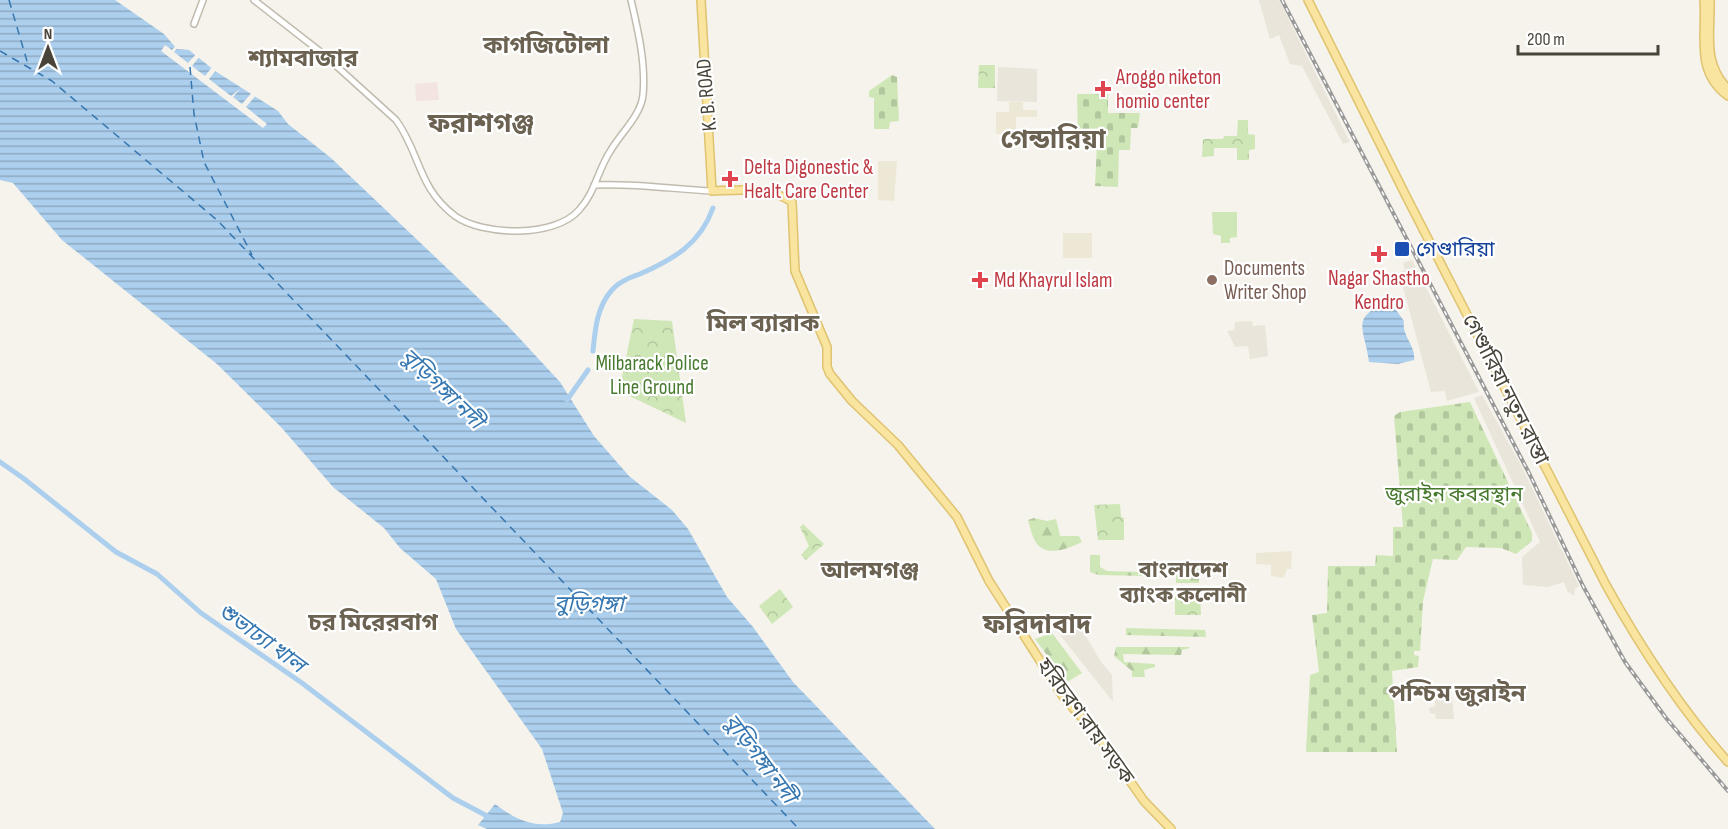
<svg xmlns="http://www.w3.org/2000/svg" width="1728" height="829" font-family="'Sofia Sans Condensed','Noto Sans Bengali',sans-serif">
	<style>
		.residential { fill: #e9e5da }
		.education { fill: #ede8d6 }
		.medical { fill: #f4e4e0 }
		.grass { fill: #cfe7b7 }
		.forest { fill: url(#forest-firs) }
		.cemetery { fill: url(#cemetery-stones) }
		.park { fill: url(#park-crowns) }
		.water { fill: url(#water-rules) }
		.pier { fill: #f5f3eb }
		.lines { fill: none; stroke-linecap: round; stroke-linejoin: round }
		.canal { stroke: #accfee; stroke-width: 5 }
		.ferry { stroke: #3677b1; stroke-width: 1.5; stroke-dasharray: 8 6; stroke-linecap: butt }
		.minor-casing { stroke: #c0bbae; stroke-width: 8 }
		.major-casing { stroke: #dfc370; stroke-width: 10 }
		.minor { stroke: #fff; stroke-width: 5 }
		.major { stroke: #f9e4a0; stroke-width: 7 }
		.rail-casing { stroke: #999; stroke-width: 4 }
		.rail { stroke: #fff; stroke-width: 1.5; stroke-dasharray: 4.5; stroke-linecap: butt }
		.health-dot { fill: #e0444e; stroke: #fff; stroke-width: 2 }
		.transit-dot { fill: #1a4fb4; stroke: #fff; stroke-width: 2 }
		.education-dot { fill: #8d6e63; stroke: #fff; stroke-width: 2 }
		.labels { text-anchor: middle; stroke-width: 4.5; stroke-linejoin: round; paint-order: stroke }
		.health-label { font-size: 21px; fill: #be3a42; stroke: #fff; text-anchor: start }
		.street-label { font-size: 21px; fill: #494439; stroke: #fff }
		.transit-label { font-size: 21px; fill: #164399; stroke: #fff; text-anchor: start }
		.education-label { font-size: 21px; fill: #785e54; stroke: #fff; text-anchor: start }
		.park-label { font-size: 21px; fill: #47792e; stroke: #fff }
		.water-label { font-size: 22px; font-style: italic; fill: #3677b1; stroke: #fff }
		.neighbourhood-label { font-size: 22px; font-weight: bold; fill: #6b6251; stroke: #fff }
		.quarter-label { font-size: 24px; font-weight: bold; fill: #6b6251; stroke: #fff }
		.district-label { font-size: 27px; font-weight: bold; fill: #6b6251; stroke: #fff }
	</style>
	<defs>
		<pattern id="forest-firs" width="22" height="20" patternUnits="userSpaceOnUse" patternTransform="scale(1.5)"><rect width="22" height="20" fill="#cfe7b7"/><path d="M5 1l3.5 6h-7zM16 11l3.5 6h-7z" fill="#b3c79e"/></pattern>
		<pattern id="cemetery-stones" width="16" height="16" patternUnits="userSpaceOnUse" patternTransform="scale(1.5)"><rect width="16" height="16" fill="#cfe7b7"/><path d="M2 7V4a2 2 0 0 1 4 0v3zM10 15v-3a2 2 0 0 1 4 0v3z" fill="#b3c79e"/></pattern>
		<pattern id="park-crowns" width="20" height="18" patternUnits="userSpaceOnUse" patternTransform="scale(1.5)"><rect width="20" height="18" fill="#cfe7b7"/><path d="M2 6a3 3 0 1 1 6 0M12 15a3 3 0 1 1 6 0" fill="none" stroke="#b3c79e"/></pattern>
		<pattern id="water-rules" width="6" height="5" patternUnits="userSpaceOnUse" patternTransform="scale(1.5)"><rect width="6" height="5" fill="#accfee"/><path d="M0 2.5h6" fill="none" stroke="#8eaac2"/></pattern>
	</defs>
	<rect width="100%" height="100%" fill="#f5f3eb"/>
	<!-- residential -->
	<path class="residential" d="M1259,0h20l71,142 -7,2 -41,-78 -12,-2 -11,-29 -9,4z
		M998,67l39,2v33l-40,-1z
		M1412,260l67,132 -32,9 -2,-10 -14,1 -32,-120 6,-2 -2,-7z
		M1252,321l1,5 12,-1 3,31 -18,3 -2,-13 -13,1 -8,-16 7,-1 1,-8z
		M1482,395l39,70 58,121 -4,3 -1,7 -7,-5 -3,-9 -16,5 -25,-2 -1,-28 18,-15 -66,-144z
		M1078,623l23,39 11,13 1,27 -56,-71z
		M1452,696l2,23h-18l-1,-5 -5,-1 -1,-5 6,-2v-8z"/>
	<!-- education -->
	<path class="education" d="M1009,102h14v8h14v7h-21v17h-20v-22h13z
		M878,161h19l-3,40 -16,-1z
		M1063,233h29v25h-29z
		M1292,551l-1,18h-4l-3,9 -13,-2v-11l-15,-1v-11z"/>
	<!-- medical -->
	<path class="medical" d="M437,82l2,18 -23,1 -1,-17z"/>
	<!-- grass -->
	<path class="grass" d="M1212,212h25v25l-7,1v5h-9v-7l-8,-2z"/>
	<!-- forest -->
	<path class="forest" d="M1034,518l13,3 9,-2 4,17h19l3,6c-14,7 -39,17 -48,-3 -3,-6 -4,-13 -6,-19z
		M1090,555h10v12l7,4 38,1v4l-46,-1 -9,-3z
		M1199,564v19h-23v-13h10v-4z
		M1126,628l79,2 1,7 -80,-2z
		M1052,633l30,40 -15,9 -32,-43z
		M1116,647h73l1,1 -8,2 -1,5 -58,-1 1,8 31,2v3l-11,3 1,7h-13v-6l-18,-15z"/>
	<!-- cemetery -->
	<path class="cemetery" d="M892,75l5,2 2,44 -9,1 -1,7h-15v-31l-5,-1v-6z
		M1077,94h31v19h32l-2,15h-7l-1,22h-11l-1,37 -23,-1 2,-43 -19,-5z
		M1470,402l62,131v8l-16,13 -15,-6 -35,-1 -9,13 -24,-1 -10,42 -3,50h-6v4l5,1 -1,11 -26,4 5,81h-91l4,-77 9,-3 -7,-57 15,-2 1,-47h47l1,-11 17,1v-29h10l-9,-111 6,-4z"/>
	<!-- park -->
	<path class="park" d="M979,65h16v23h-17z
		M1238,120h10v14l7,1v14l-6,1v10h-12v-12h-23v8l-12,1 1,-18h20l1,-3h13z
		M634,319l38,2 14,102 -67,-32z
		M1120,504l1,13 3,1v22h-26l-4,-35z
		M803,524l21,20 -18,16 -5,-5 8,-9 -9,-19z
		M1175,587h25l1,28h-26z
		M780,589l13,18 -21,17 -13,-18z"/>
	<!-- water -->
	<path class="water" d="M0,0h115l49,34 13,15 12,1 26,21 63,40 10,13 43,34 178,169 51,55 34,54 35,40 43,34 16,19 39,68 26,30 40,55 142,147h-448l-9,-4 17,-21c20,15 39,25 65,18l3,-9 -21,-64 -86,-120 -20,-50 -36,-31 -16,-20 -51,-41 -52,-60 -64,-63 -155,-124 -49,-57 -13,-3z
		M1391,303l13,18c-3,14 12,25 10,39l-16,4 -29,-2c-4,-33 -21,-47 22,-59z"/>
	<!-- pier -->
	<path class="pier" d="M177,44l2,2 -5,6 14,11 9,-10 3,3 -8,10 13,10 8,-10 4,3 -8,10 22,17 9,-7 -7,8 9,7 12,-14 4,3 -12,14 21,17 -4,4 -102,-77 4,-6 7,5z"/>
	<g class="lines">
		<!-- canal -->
		<path class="canal" d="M593,351c2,-21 4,-45 19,-61 6,-8 19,-13 28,-16 34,-15 60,-30 73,-66
			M567,400l21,-30
			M0,462l23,16 93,74 41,22 44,39 101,70 151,115 38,20"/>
		<!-- ferry -->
		<path class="ferry" d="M9,0l20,68
			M0,51l52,30 165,139 582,609
			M190,67l4,47 10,48 48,93"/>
		<defs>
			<path id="minor" d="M254,0l68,53 74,67c25,34 21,67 59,96 28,20 100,22 124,-6 16,-17 19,-41 32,-60 10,-17 30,-35 32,-55 3,-31 -5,-65 -12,-95
				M194,24l9,-24
				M594,185c39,-2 79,4 118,6"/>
			<path id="major" d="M701,0l11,191c27,-1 57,-5 80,11l3,69 32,76v20l3,7 22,27 46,44 59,72 32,64 75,117 36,40 44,63 27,28
				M1308,0l98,196 200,389c35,63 74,123 122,177
				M1704,0c3,35 -10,71 24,96
				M1710,0c1,33 -8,63 18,89"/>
		</defs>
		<!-- minor casing -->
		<use href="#minor" class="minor-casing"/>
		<!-- major casing -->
		<use href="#major" class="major-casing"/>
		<!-- minor -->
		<use href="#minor" class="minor"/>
		<!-- major -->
		<use href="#major" class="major"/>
		<defs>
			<path id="rail" d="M1282,0l248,475 53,111 42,76 41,56 62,73"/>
		</defs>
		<!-- rail casing -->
		<use href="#rail" class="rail-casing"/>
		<!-- rail -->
		<use href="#rail" class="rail"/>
	</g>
	<!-- markers -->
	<g class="health-dot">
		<path d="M1100 80h6v6h6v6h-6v6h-6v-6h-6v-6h6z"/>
		<path d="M727 170h6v6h6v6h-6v6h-6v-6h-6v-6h6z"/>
		<path d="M1376 245h6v6h6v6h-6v6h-6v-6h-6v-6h6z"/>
		<path d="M977 271h6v6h6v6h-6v6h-6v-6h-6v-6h6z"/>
	</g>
	<rect class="transit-dot" x="1394" y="241" width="16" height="16" rx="3"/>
	<circle class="education-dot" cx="1212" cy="280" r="6"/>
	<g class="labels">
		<!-- health labels -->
		<g class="health-label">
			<text x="1116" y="84">Aroggo niketon<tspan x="1116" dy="24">homio center</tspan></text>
			<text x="744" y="174">Delta Digonestic &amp;<tspan x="744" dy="24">Healt Care Center</tspan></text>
			<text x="1379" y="285" text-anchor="middle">Nagar Shastho<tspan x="1379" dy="24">Kendro</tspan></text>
			<text x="994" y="287">Md Khayrul Islam</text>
		</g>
		<!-- street labels -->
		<g class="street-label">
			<text transform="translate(706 95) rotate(-95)" y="7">K. B. ROAD</text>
			<text transform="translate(1506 389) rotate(63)" y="7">গেণ্ডারিয়া নতুন রাস্তা</text>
			<text transform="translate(1086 721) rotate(54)" y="7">হরিচরণ রায় সড়ক</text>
		</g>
		<!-- transit labels -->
		<g class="transit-label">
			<text x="1416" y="256">গেণ্ডারিয়া</text>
		</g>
		<!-- education labels -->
		<g class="education-label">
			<text x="1224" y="275">Documents<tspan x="1224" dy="24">Writer Shop</tspan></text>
		</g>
		<!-- park labels -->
		<g class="park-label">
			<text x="652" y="370">Milbarack Police<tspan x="652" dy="24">Line Ground</tspan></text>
			<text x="1454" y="501">জুরাইন কবরস্থান</text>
		</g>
		<!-- water labels -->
		<g class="water-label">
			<text transform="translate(443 388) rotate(44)" y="8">বুড়িগঙ্গা নদী</text>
			<text x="589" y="611">বুড়িগঙ্গা</text>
			<text transform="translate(262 637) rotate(36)" y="8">শুভাঢ্যা খাল</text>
			<text transform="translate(761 758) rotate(53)" y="8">বুড়িগঙ্গা নদী</text>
		</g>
		<!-- neighbourhood labels -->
		<g class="neighbourhood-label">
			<text x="1183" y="577">বাংলাদেশ<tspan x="1183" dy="25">ব্যাংক কলোনী</tspan></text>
		</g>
		<!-- quarter labels -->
		<g class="quarter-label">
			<text x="546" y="53">কাগজিটোলা</text>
			<text x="303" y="66">শ্যামবাজার</text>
			<text x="763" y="331">মিল ব্যারাক</text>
			<text x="870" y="578">আলমগঞ্জ</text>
			<text x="373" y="630">চর মিরেরবাগ</text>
			<text x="1457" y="701">পশ্চিম জুরাইন</text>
		</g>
		<!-- district labels -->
		<g class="district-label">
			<text x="481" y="132">ফরাশগঞ্জ</text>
			<text x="1053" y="148">গেন্ডারিয়া</text>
			<text x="1037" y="633">ফরিদাবাদ</text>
		</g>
	</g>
	<!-- north arrow -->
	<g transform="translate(48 48)" stroke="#ffffff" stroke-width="4.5" paint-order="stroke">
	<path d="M0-4.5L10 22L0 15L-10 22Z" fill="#494439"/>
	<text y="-9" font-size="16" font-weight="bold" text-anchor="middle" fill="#494439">N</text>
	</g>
	<!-- scale -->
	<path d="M1518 45v9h140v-9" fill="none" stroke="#494439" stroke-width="3"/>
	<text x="1527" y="45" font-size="18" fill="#494439" stroke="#ffffff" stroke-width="4.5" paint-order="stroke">200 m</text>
</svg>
